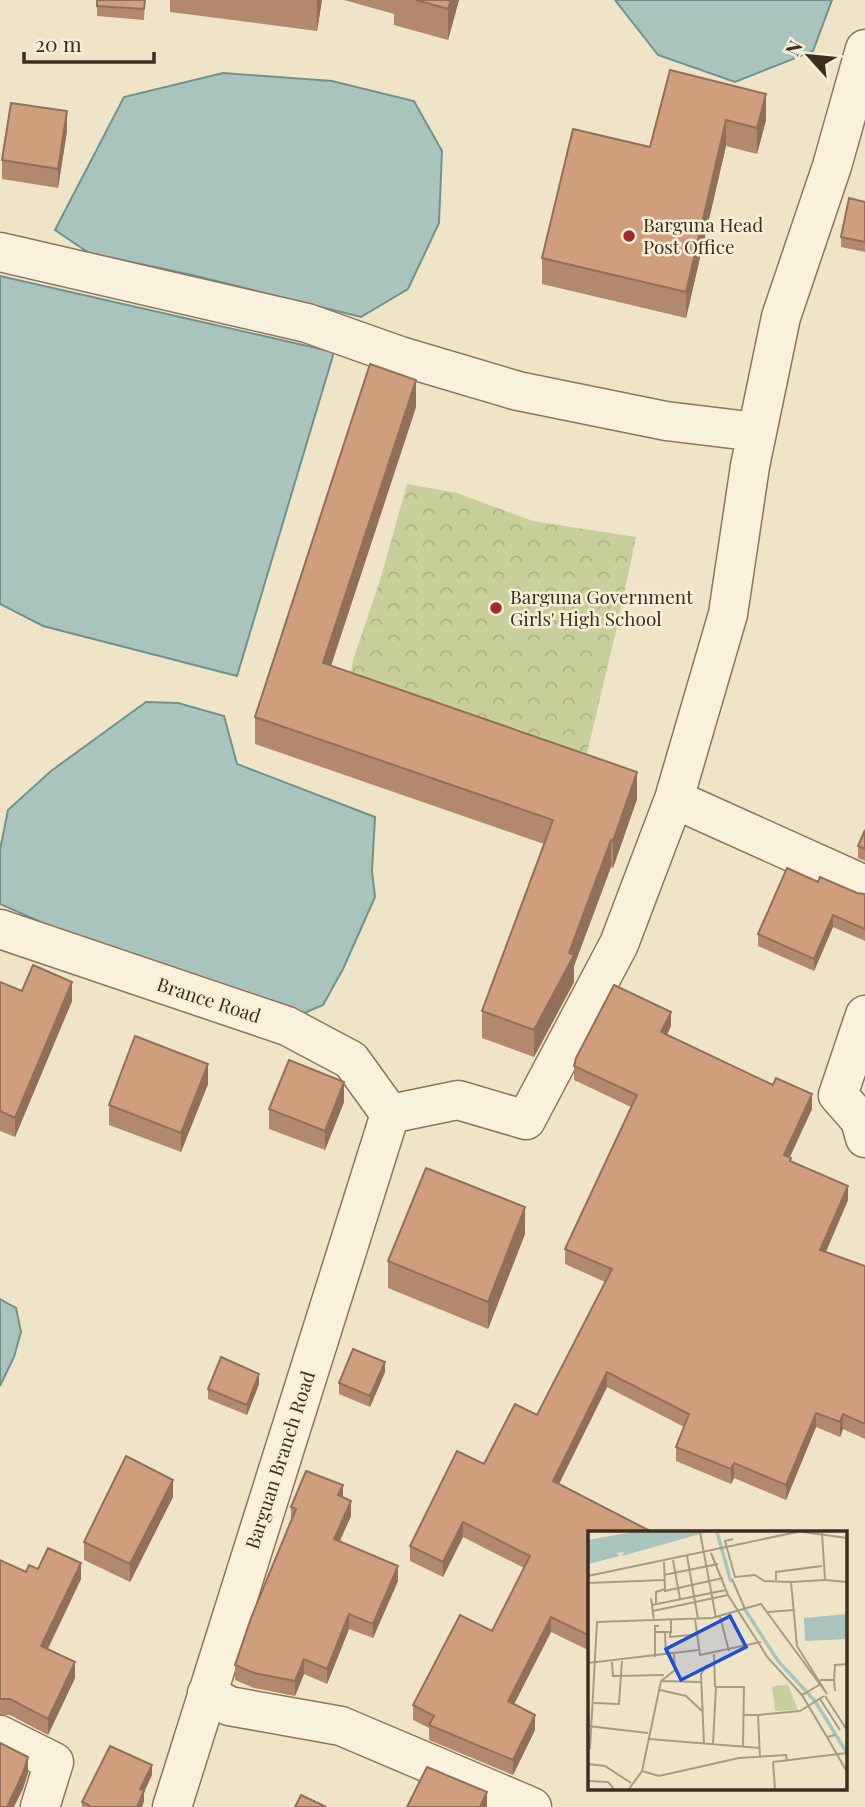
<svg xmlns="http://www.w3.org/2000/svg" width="865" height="1807" font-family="'Playfair Display',serif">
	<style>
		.park { fill: url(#park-crowns) }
		.water { fill: #a9c4bc; stroke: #6f938a; stroke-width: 2 }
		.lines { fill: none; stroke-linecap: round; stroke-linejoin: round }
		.minor-casing { stroke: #8d765c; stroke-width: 41 }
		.minor { stroke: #faf1dc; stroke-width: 38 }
		.wall { fill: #b2896c }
		.shaded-wall { fill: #916f58 }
		.building { fill: #cf9f7d; stroke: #916f58; stroke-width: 2 }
		.poi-dot { fill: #9e2a2b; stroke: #f7eed8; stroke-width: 2.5 }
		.labels { text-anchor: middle; stroke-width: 5; stroke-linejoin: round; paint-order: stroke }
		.poi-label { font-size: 19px; fill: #3d2e20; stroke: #f7eed8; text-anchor: start }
		.street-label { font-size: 19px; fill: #3d2e20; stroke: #f7eed8 }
		.inset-river { fill: none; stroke: #a9c4bc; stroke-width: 3.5 }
		.inset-road { fill: none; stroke: #a89b85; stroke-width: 2 }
		.view { fill: #1d4ed8; fill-opacity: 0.15; stroke: #1d4ed8; stroke-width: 3.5 }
		.inset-edge { fill: none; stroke: #3d2e20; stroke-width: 3.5 }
	</style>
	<defs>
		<pattern id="park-crowns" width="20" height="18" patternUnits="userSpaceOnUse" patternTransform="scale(1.75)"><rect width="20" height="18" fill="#c9cf9b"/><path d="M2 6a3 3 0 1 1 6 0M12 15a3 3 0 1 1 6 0" fill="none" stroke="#aeb285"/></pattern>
	</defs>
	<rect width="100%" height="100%" fill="#f0e4c8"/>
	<!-- park -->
	<path class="park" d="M407,484l50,9 76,28 103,16 -19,90 -33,139 -241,-60 11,-49 27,-80z"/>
	<!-- water -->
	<path class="water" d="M615,0h217l-19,51 -78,31 -77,-27z
		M223,73l109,8 82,20 28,50 -3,72 -31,66 -47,28 -169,-42 -103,-22 -34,-23 69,-133z
		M0,276l334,76 -97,324 -194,-50 -43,-22z
		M146,702l32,1 46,13 13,48 138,53 -3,54 3,26 -32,72 -20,36 -21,9 -178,-55 -124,-55v-54l8,-40 43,-39z
		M0,1299l16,9 5,24 -7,25 -14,29z"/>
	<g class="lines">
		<defs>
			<path id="minor" d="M0,252l307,71 93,33 118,35 148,30 91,11
				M674,799l191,86
				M0,929l287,97 64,34 39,54
				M865,1015l-27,80 22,25 5,18
				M390,1114l68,-14 68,20 93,-176 55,-145 54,-185 22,-148 31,-149 51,-151 33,-117
				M207,1693l22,13 112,20 191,81
				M0,1735l54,27 -14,45
				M172,1807l218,-693"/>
		</defs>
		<!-- minor casing -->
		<use href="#minor" class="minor-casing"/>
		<!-- minor -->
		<use href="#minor" class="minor"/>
	</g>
	<!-- wall -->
	<path class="wall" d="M97,0h48l-1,20 -47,-4z
		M170,0h152l-5,31 -147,-19z
		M344,0h115l-11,40 -54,-15v-11z
		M670,70l96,50 -9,34 -31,-8 -40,172 -144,-34v-26l108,-111z
		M67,131l-9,57 -56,-9v-19z
		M865,202v50l-24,-5v-10z
		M416,407l-85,259 306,133 -24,69 -2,-1 -37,99v16l-40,75 -52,-19v-27l62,-167 -289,-100v-27z
		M865,830v31l-7,-3v-12z
		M818,882l39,11 8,1v47l-32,-14 -19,44 -56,-25v-12z
		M0,982l22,9 50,10 -57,136 -15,-6z
		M671,1026l-4,9 145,74 -23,48 2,5 57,38 -22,52 39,14v173l-22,-10 -3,8 -24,-10 -30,73 -52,-22 -3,6 -55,-23v-14l8,-20 -77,-40 -48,97 31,48v119l-39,-19 -37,72 21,26 -22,45 -84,-35v-12l-16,-8v-15l79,-74 32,-63 -61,-31 -20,40 -33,-16v-15l74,-82 53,-49 68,-133 -40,-18v-15l66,-142 -57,-27v-14z
		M208,1084l-27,68 -72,-27v-20z
		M344,1102l-19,48 -56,-21v-20z
		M525,1234l-37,95 -100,-41v-27z
		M385,1372l-15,35 -31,-13v-11z
		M259,1384l-12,31 -39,-16v-10z
		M173,1497l-43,85 -46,-22v-18z
		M343,1497l8,19 -12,26 59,39 -25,57 -24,-9 -22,55 -23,-10 -9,22 -41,-8 -19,-8v-15l56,-143v-15z
		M0,1560l26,12 12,-3 43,10 -33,70 27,29 -27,57 -38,-20h-10z
		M152,1775l-8,17v9l-2,6h-60v-5z"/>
	<!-- shaded-wall -->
	<path class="shaded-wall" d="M317,0h5l-5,31z
		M451,0h8l-11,40v-31z
		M766,94v26l-9,34v-26z
		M67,111v20l-9,57v-19z
		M726,120v26l-40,172v-26z
		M416,380v27l-93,283v-27z
		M637,772v27l-24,69v-27z
		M611,840v27l-37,99v16l-40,75v-27l35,-77z
		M833,915v12l-19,44v-12z
		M72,982v19l-57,136v-19z
		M671,1012v14l-10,21v-15z
		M208,1064v20l-27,68v-19z
		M344,1082v20l-19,48v-19z
		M812,1094v15l-28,61v-15z
		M848,1186v14l-28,65v-15z
		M525,1207v27l-37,95v-27z
		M385,1362v10l-15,35v-11z
		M607,1372v15l-54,109v-15z
		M259,1374v10l-12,31v-10z
		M816,1413v14l-30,73v-15z
		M843,1414v15l-3,8v-15z
		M734,1463v15l-3,6v-15z
		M173,1480v17l-43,85v-18z
		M343,1485v15l-5,-5z
		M351,1501v15l-17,38v-15z
		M463,1522v15l-20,40v-15z
		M81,1563v16l-40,83v-16z
		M398,1566v15l-25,57v-14z
		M349,1614v15l-22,55v-15z
		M551,1617v15l-43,84v-15z
		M304,1659v15l-9,22v-15z
		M75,1662v16l-27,57v-16z
		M535,1715v15l-22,45v-15z
		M28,1757v16l-5,16 -9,18h-7z
		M152,1765v10l-8,17v9l-2,6h-5l3,-18z
		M487,1792v15h-7z"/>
	<!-- building -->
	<path class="building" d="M97,0h48l-1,9 -47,-3z
		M416,0h35l-3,9z
		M670,70l96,24 -9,34 -31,-8 -40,172 -144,-34 31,-129 77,18z
		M11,103l56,8 -9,58 -56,-9z
		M849,198l16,4v40l-24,-5z
		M370,364l46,16 -93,283 314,109 -24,69 -2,-1 -42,113 5,2 -40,75 -52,-19 71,-191 -298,-103z
		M865,830v19l-7,-3z
		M787,868l31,14 2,-5 37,16 8,1v35l-32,-14 -19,44 -56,-25z
		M33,965l39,17 -57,136 -15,-7v-129l22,9z
		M614,985l57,27 -10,20 112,53 3,-7 36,16 -28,61 7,3 -1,3 58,25 -28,64 45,16v158l-22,-10 -3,8 -24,-9 -30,72 -52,-22 -3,6 -55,-22 13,-33 -82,-42 -54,109 99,51h-62v104l-39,-19 -43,84 27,14 -22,45 -84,-35 5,-9 -21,-11 47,-90 32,16 38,-75 -67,-34 -20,40 -33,-16 47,-95 27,13 31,-60 22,11 75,-146 -47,-20 72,-154 -63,-29 2,-8z
		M135,1036l73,28 -27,69 -72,-28z
		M289,1060l55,22 -19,49 -56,-22z
		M426,1168l99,39 -37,95 -100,-41z
		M353,1349l32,13 -15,34 -31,-13z
		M221,1357l38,17 -12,31 -39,-16z
		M126,1456l47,24 -43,84 -46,-22z
		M306,1471l37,14 -5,10 13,6 -17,38 64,27 -25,58 -24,-10 -22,55 -23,-10 -9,22 -41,-8 -19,-8 16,-47 45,-109 -5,-2z
		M48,1548l33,15 -40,83 34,16 -27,57 -38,-20h-10v-139l26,12 3,-7 9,4z
		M0,1743l28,14 -5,16 -16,34h-7z
		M110,1746l42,19 -12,24 4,2 -7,16h-45l-10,-5z
		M427,1767l60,25 -7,15h-73z
		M301,1795l25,12h-31z"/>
	<!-- markers -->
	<g class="poi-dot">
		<circle cx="629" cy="236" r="7"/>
		<circle cx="496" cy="608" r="7"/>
	</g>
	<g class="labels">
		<!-- poi labels -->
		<g class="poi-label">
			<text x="643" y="232">Barguna Head<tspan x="643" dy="22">Post Office</tspan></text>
			<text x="510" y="604">Barguna Government<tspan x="510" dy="22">Girls' High School</tspan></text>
		</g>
		<!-- street labels -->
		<g class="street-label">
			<text transform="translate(209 1000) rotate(18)" y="7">Brance Road</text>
			<text transform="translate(280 1460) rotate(-72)" y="7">Barguan Branch Road</text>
		</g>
	</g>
	<!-- overview -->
	<g transform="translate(588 1531)">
		<rect width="259" height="259" fill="#f0e4c8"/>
		<path d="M200,154l10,25 -23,1 -3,-25z" fill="#c9cf9b"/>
		<path d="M45,1h74l-85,24 2,-4 -8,1 4,3 -32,8v-24zM259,83v25l-42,2 -1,-23z" fill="#a9c4bc"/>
		<path class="inset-river" d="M129,1l14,50M156,77l34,53 37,40 32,52"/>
		<path class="inset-road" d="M112,1l16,86M215,1l44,6M234,2l3,47 22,2M145,8l-8,2 10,36 20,-2 9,6 27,1 6,64 30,48M123,22l17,42 40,63 34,37M99,25l11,63M85,29l7,39M76,31l1,29 58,-13M76,44l54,-11M0,45l209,-44M144,48l13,30M188,49v-8l46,-6M203,51l34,-2M0,52l76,-3M63,67l3,23M68,73v-12l9,-3M64,74l74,-15M65,80l75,-16M180,81l26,-2M132,86l9,34M107,88l5,36 61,-13M67,101h16v-12M82,101v5l21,-2M77,102l1,22M126,123l1,33M67,126v-31h4M24,131l1,14 51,-1M0,132l110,-13M232,149h14l1,11M246,149l1,-15 12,-1M73,150l40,1M231,154l-17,10 25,42 8,-2M72,159l26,6 16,15M237,165l22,34M232,168l20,31M6,172l25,1 3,-43M155,184h15l2,42M170,184l42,-4 24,-15M0,195l60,7M239,206l20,35M61,208l111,9M116,213l-3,-70 5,-8 8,-2M125,213l3,-57h28l-1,60M2,218l7,-127 115,-4 49,-14 66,90M185,231l74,-9M185,231l2,27M0,233l17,2 26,17M54,240l17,5 80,-18 47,-3 1,5M0,250l20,1 6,7M41,258l13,-18 19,-90 14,-11 -1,-16"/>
		<path class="view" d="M142,85l16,31 -65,33 -15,-31z"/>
		<rect width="259" height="259" class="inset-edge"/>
	</g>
	<!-- north arrow -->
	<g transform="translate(809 56) rotate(297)" stroke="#f7eed8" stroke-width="5" paint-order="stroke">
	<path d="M0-5L12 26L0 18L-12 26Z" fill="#3d2e20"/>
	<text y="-10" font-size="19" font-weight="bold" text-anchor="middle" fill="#3d2e20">N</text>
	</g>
	<!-- scale -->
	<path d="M24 52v10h130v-10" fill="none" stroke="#3d2e20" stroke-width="3.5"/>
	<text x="35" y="52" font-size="21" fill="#3d2e20" stroke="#f7eed8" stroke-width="5" paint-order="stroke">20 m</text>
</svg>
